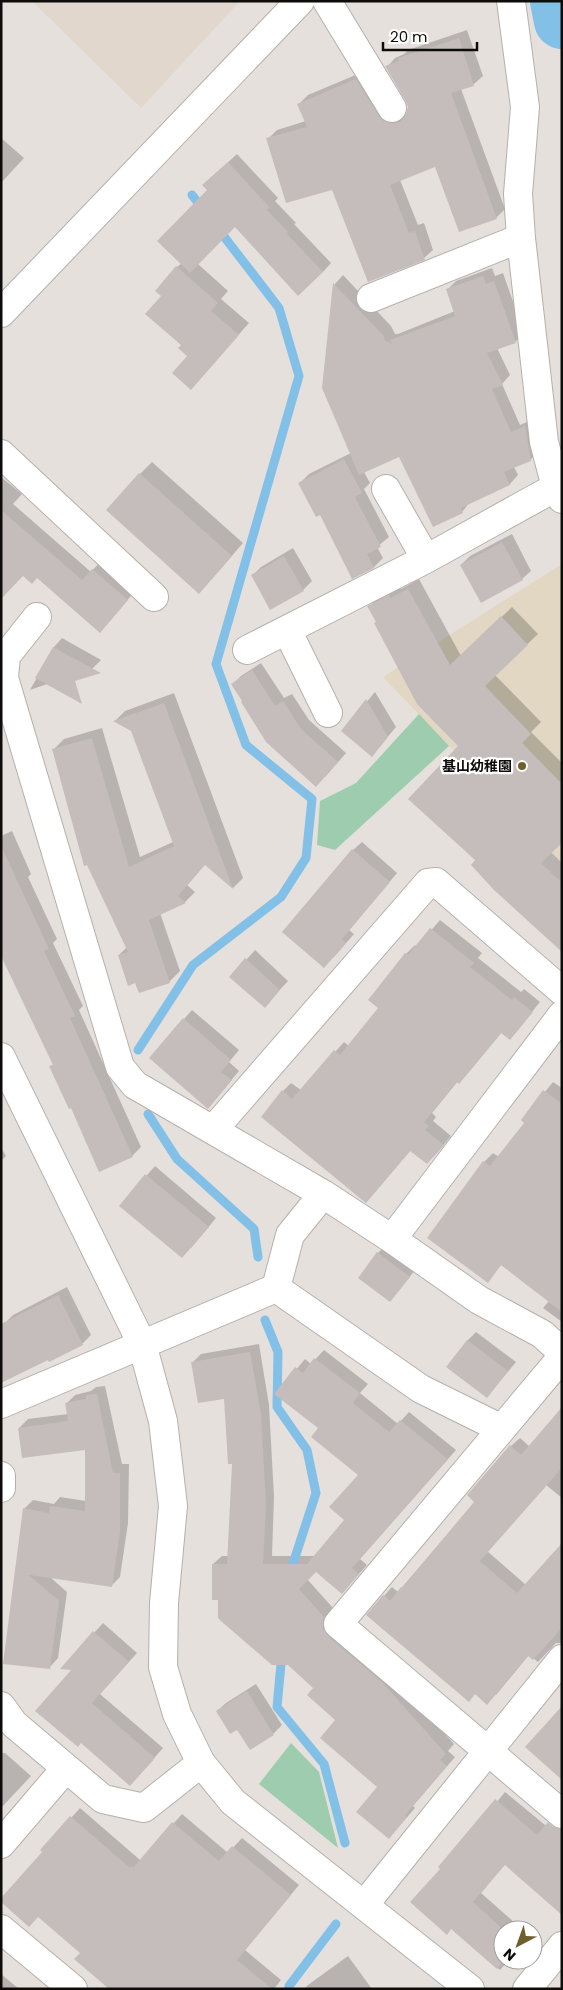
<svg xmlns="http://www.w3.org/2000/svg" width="563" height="1990" font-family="Poppins,'Noto Sans JP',sans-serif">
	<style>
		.built { fill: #e2d7cc }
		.education { fill: #e1d7c2 }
		.green { fill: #9eccaf }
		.shadow { fill: #0003 }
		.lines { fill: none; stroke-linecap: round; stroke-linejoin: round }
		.stream { stroke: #83c0e7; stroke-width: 9 }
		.river { stroke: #83c0e7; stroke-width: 56 }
		.building { fill: #c4bdbc }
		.minor-casing { stroke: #b5b0ab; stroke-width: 30 }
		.minor { stroke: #fff; stroke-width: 28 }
		.poi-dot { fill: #6e5f2c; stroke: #fff; stroke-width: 2 }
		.labels { text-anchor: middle; stroke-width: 4.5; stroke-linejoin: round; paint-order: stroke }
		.poi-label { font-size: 14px; font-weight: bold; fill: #0e0c0b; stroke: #fff; text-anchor: end }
	</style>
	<rect width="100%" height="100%" fill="#e6e0dc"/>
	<!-- built -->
	<path class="built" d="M32,1h208l-99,107z"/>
	<!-- education -->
	<path class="education" d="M562,564v299l-179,-186z"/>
	<!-- green -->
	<path class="green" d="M419,714l30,32 -114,104 -18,-5 3,-44 36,-18z
		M291,1743l28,29 19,76 -79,-64z"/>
	<!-- shadow -->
	<path class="shadow" d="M467,30l16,46 -9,8 -13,5 44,120 -9,9 -60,-52 -36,14 18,45 6,-2 9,27 -9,8 -156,-119 9,-9 29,-9 -7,-17 9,-9 57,-24 36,44 6,-1 2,-7 -3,-8 -19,-32 8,-9 9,-4 4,-4z
		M1,138l23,20 -23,25z
		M237,154l41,44 -3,3 21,22 -2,1 37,39 -8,9 -87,-47 -38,39 30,27 -7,8 28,24 -58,65 -2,-32 -6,-11 -21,-50 15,-28 5,-4 31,-87z
		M492,268l3,8 8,-3 21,60 -9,9 -18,6 13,27 -8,9 18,41 14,-6 5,32 -9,9 -16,7 4,8 -8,9 -40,18 -8,10 -63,-57 -35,17 6,11 -6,6 25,48 -12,10 6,11 -9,9 -21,10 -32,-64 -21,-30 9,-9 42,-21 -28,-65 12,-104 8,-9 48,51 4,8h3l57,-23 -8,-21 9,-9z
		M152,462l91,81 -32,37 -71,-106z
		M1,477l21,17 -9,10 78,68 10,-11 34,30 -27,32 -71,-46 -14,-2 -22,22z
		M512,534l19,37 -9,8 -61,-14 9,-9z
		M293,548l19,33 -9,9 -50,-15 8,-8z
		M419,579l42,77 51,-49 26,27 -43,41 46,47 -10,10 31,31v79l-11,10 11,11v21l-85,-24 -18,-114 -90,-139 10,-11 21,-10 1,3z
		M62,638l39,22 -8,8 -63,22 24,-43z
		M261,663l23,35 8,-4 17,26 37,33 -21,24 -92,-93 8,-8z
		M375,692l21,35 -16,19 -38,-15z
		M174,693l69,185 -10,10 -28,-24 -18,21 8,7 -10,10 -25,11 20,58 -11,11h-33l-17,-27 8,-8 -73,-198 10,-10 38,-11 38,129 33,-15 -41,-112 -17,-9 10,-10z
		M12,831l19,43 -3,3 29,62 -4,4 30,63 -4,4 62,137 -9,9 -60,-50 -21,-39 3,-4 -53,-131v-96z
		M362,842l35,31 -48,57 5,4 -21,24 20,-108z
		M440,920l42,33 -4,5 43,34 3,-3 16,13 -30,37 -8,-7 -34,41 -9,9 -1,-1 -26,32 4,4 -3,4 18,15 -15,18 -25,-4 -37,43 -91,-102 8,-8 10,7 43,-48 5,4 31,-38 -10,-8 36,-46 9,-9 2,2z
		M255,950l33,31 -23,25 -34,-29z
		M192,1010l47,40 -10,12 10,9 -23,27 -32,-79z
		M553,1082l9,6v234l-19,-14 6,-7 -47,-37 -15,17 -59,-44 56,-75 9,-9 6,4 27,-35 -4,-2z
		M1,1147l5,9 -5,5z
		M155,1166l61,52 -25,30 -70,-43z
		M385,1246l31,23 -26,32 -12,-48z
		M67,1287l24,48 -9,9 -78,-20 9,-9z
		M476,1332l40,30 -29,35 -20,-56z
		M259,1344l10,61 5,92 -2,59h44l30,-36 14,-45 -40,-48 -44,-33 29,-35 6,5 13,-14 44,34 -8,9 38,31 11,-12 47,38 -96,109 7,6 -25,28 -26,-23 -9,9 26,29 -2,12 60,53 63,71 -6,7 7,6 -42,49 2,2 -26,30 -10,-51 -64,-99 -96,-89 -6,-35 9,-8h7l4,-94 -8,-65 -33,-34 9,-9z
		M105,1386l17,78h7l-1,59 -8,54 -9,9 -61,-9 17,15 -9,66 -8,9 -45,-4 19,-154 9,-9 21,4 6,-7 26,4 1,-52 -68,-21 9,-9 40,-5 -2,-10 9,-9 16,-4 5,-4z
		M562,1411v87l-16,-13 -59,66 39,34 36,-40v98h-6l-18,19 -9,-7 -33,40 -112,-99 8,-9 6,5 78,-91 35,-55 9,-8 10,9z
		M103,1623l34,30 -37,41 63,54 -33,37 -57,-116 -11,-1z
		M256,1684l26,41 -9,9 -35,-6 -21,-17 9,-8z
		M1,1753h4l26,23 -30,32z
		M505,1792l57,47 -57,25 -24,29 42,37h-20v30h6l-9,10 -48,-42 -10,-59z
		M80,1808l60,52 2,-1 40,-45 46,39 14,-15 57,47 -54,65 36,30 -7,9h-163l-30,-36 -39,-103z
		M348,1956l24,33h-68l4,-4z
		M1,1974l18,15h-18z"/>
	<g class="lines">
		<!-- stream -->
		<path class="stream" d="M192,195l11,14
			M138,1050l55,-85 88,-68 25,-39 6,-59 -66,-54 -30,-81 83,-288 -20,-68 -60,-78
			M148,1114l29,45 77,70 4,28
			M265,1320l13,32 -1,55 30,43 9,43 -27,83
			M282,1653l-5,54 47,57 21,79
			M289,1989v-3l47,-62"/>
		<!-- river -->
		<path class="river" d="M558,1l4,20"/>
	</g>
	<!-- building -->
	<path class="building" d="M459,38l15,48 -23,7 46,126 -38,13 -24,-65 -45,18 19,48 6,-2 10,29 -57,22 -36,-92 -46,13 -20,-65 41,-11 -10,-23 59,-25 23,37 5,5 8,3 8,-2 5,-6 3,-9 -3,-7 -20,-34 14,-5 -1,-3z
		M228,162l42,46 -4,1 22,23 -1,2 36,38 -25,24 -63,-69 -45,46 -33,-32 50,-51 -5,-5z
		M176,266l42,37 -7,8 28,24 -48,55 -19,-17 15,-17 -9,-8 3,-3 -36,-31 16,-18 -6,-5z
		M483,276l3,8 8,-3 22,62 -29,10 16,32 -11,4 19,43 14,-6 6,35 -27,11 6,13 -49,23 2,5 -30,14 -34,-70 -40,18 -37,-87 11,-105 50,52 3,7 2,-1 4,4 -2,-5 65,-24 -9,-27z
		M344,459l18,34 -7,4 26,50 -14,7 7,14 -22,11 -32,-64 -4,2 -18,-34z
		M139,473l93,83 -33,38 -93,-84z
		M1,510l81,70 10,-11 36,31 -28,33 -63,-55 -5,6 -9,-8 -22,23z
		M502,542l21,38 -42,23 -21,-38z
		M284,556l20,35 -34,19 -19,-35z
		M408,589l42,76 51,-49 27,29 -43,41 46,48 -9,9 40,41v59l-21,20 21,20v69l-68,-62 -23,-25 4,-5 -67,-61 50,-53 -41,-42 -43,-81 2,-1 -9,-16 22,-11 1,3z
		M53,647l48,26 -26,8 7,23 -47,-26z
		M252,670l23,36 8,-5 18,28 37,33 -22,25 -50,-45 -25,-40 1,-1 -11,-17z
		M366,699l22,38 -16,20 -31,-26z
		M164,703l69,186 -28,-24 -27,31 8,7 -37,17 21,63 -31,10 -4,-10 -7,3 -10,-31 10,-3 -41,-87 -3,1 -32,-117 40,-11 37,129 45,-21 -43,-115 -18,-10z
		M1,846l48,103 -5,2 31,65 -5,2 63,139 -34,15 -28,-64 -2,1 -20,-43 4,-1 -52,-109z
		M352,849l38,33 -48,57 4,4 -22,25 -42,-36z
		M430,928l44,35 -4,4 42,33 2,-3 19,15 -23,28 -9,-7 -42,51 -2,-2 -33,40 5,4 -4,4 19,15 -17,19 -17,-13 -44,52 -105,-86 21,-27 10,9 42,-49 6,5 38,-47 -10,-8 37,-47 3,2z
		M245,958l35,32 -15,18 -36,-31z
		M183,1018l48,42 -10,12 11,8 -24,29 -59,-51z
		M543,1090l19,14v208l-61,-47 -13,18 -61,-45 56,-77 7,5 34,-43 -3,-3z
		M145,1174l64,53 -27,31 -63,-52z
		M377,1252l33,25 -20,25 -32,-24z
		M58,1295l25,50 -34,17 -1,-2 -47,23v-59z
		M467,1340l41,31 -21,27 -41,-31z
		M250,1352l11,62 5,92 -3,58h44l37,-44 -15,-13 29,-32 -47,-38 7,-9 -44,-34 21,-27 8,6 11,-15 46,35 -7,10 36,29 11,-12 48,39 -96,109 7,6 -17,20 -26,-22 -17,17 25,28 -1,12 5,7 54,46 64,72 -6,6 7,6 -42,49 2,2 -18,22 -33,-27 21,-25 -57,-49 15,-18 -28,-25 6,-7 -25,-23h-16l-50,-43 -4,-4v-18h-6v-36h15l5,-100h-4l-4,-65 -26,4 -7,-41z
		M97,1394l16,79h7v59l-8,55 -83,-12 30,26 -9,68 -47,-5 20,-156 26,5 1,-7 35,5v-61l-63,8 -4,-30 50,-7 -3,-18 21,-4v-4z
		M562,1407v61l-82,93 37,32 45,-50v85l-29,32 -5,-4 -41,49 -12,-11 -6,8 -103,-87 17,-20 7,6 11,-14 1,1 72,-86 -7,-7 43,-50 11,10z
		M93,1631l36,31 -37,41 63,55 -25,28 -49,-43 -3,4 -43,-36 36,-41 -11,-1z
		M247,1691l27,44 -24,15 -13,-20 -7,4 -14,-23z
		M562,1706v74l-37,-33z
		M495,1799l42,36 11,-13 4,4 10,3v86l-57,-50 -32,37 31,28v30l-7,9 -46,-40 -4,6 -37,-33 30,-33 -2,-2z
		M70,1816l60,52 2,-2 1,2 39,-46 47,39 13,-15 59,49 -54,65 35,29h-163l-35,-30 6,-6 -42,-36 -9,10 -28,-25v-4l41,-46 -2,-2z"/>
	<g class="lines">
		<defs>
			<path id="minor" d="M327,1l65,107
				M511,1l14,106 -7,87 3,44 23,204 12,45 6,12
				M371,298l150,-60
				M1,313l299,-312
				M1,454l153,143
				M386,489l40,70
				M37,617l-31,39 -2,22 116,389 15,18 188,109 69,45 87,61 63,34 20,18
				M287,630l41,83
				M247,650l179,-91 130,-72
				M1,1057l141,287 21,77 10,85 -9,97 -1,64 14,47 24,49 32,39 237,187
				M213,1130l215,-247 8,-1 126,109
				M323,1194l-33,41 -14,53 145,101 79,39
				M392,1239l170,-224
				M562,1357l-224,267 224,190
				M1,1404l275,-116
				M1,1476v12
				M1,1706l13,18 89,75 41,9 57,-45
				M1,1844l65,-76
				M364,1905l198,-246
				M1,1929l72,60
				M527,1989l35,-43"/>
		</defs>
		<!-- minor casing -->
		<use href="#minor" class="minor-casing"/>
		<!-- minor -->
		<use href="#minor" class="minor"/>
	</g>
	<!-- markers -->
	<circle class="poi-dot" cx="522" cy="766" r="5"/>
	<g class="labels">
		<!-- poi labels -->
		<g class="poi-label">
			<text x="512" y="771">基山幼稚園</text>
		</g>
	</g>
	<!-- border -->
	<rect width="563" height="1990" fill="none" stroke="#0e0c0b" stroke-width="5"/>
	<!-- north arrow -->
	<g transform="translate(518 1945) rotate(221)"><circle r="24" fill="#ffffff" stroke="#9f9e9d"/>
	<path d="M0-4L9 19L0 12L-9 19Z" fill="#6e5f2c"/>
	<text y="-8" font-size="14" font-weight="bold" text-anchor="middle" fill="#0e0c0b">N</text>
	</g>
	<!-- scale -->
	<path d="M383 42v8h94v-8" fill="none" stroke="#0e0c0b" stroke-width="2.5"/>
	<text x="390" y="42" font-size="15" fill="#0e0c0b" stroke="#ffffff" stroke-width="4" paint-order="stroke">20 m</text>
</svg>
